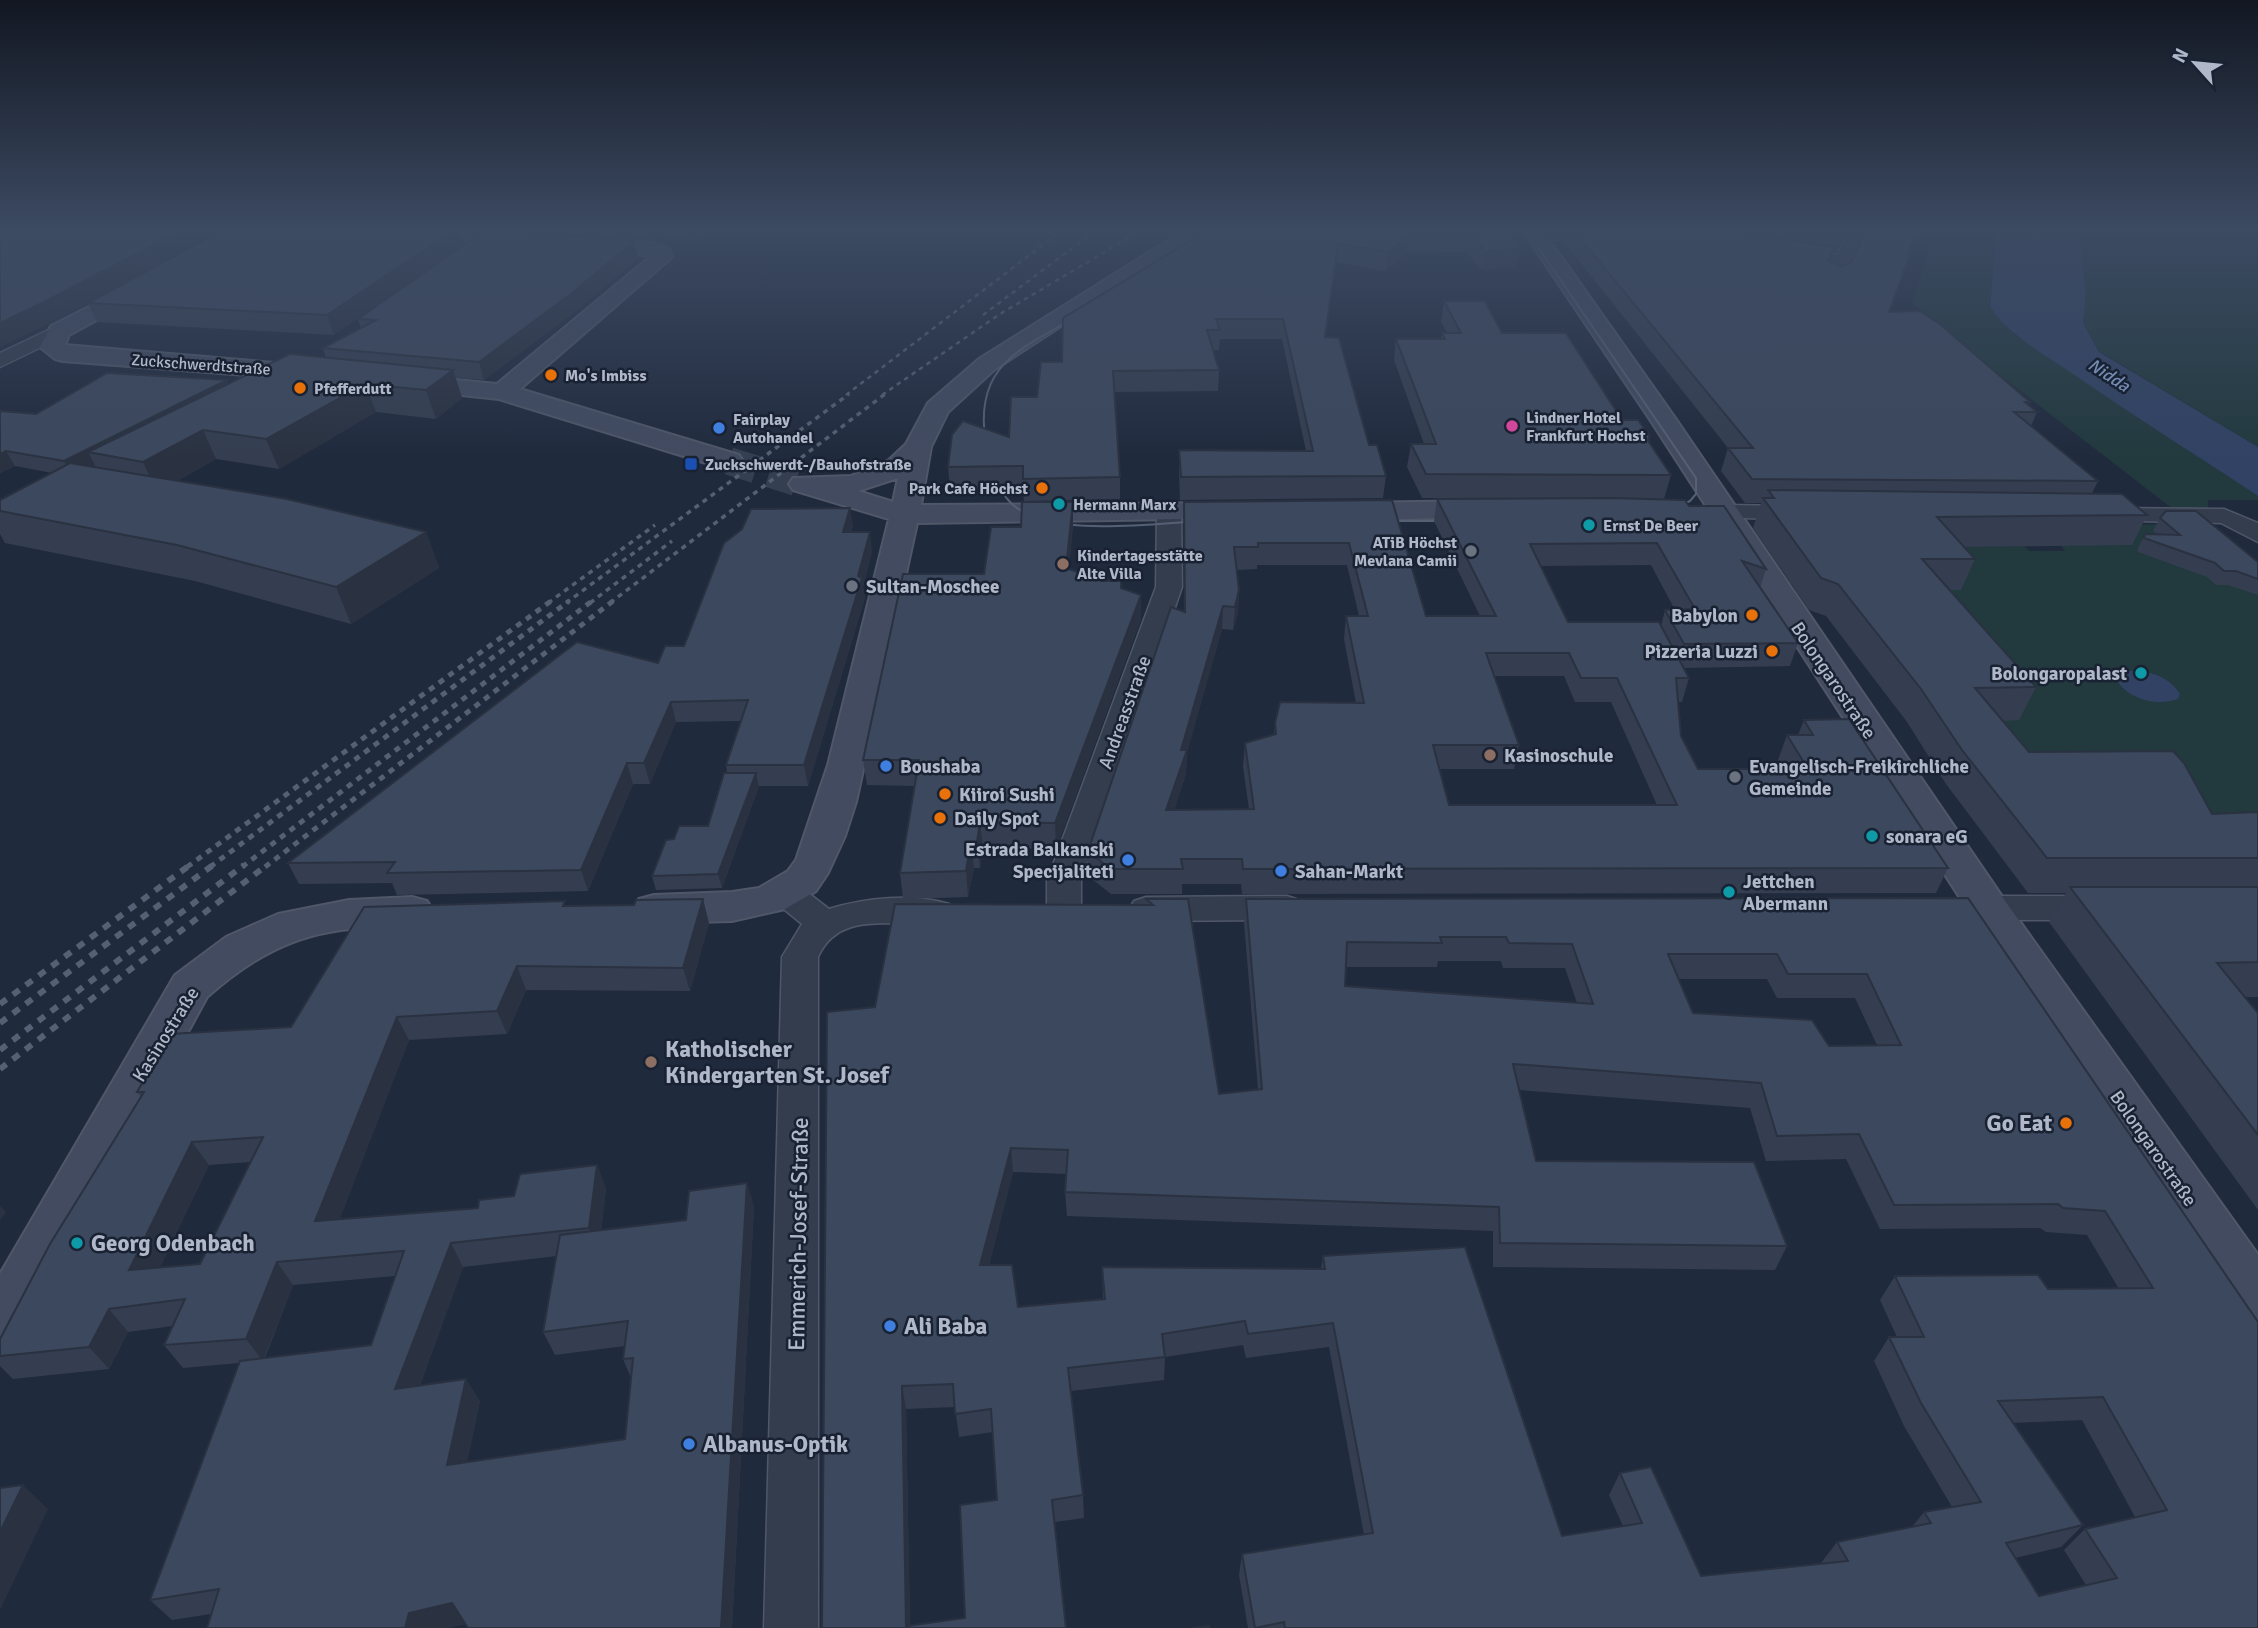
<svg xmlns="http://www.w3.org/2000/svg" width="2258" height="1628" font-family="Signika,sans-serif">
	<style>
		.green { fill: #22393e }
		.water { fill: #314264 }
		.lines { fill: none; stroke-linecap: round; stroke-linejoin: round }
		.secondary-tunnel { stroke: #353f52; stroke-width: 28; stroke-dasharray: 28 14; stroke-linecap: butt }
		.street-casing { stroke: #4f5768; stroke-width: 3 }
		.secondary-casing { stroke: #4f5768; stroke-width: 4 }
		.street { fill: #343d4d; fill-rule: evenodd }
		.secondary { fill: #424b60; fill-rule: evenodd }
		.tram { stroke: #566075; stroke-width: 2 }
		.rail-far3 { stroke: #566075; stroke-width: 2.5; stroke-dasharray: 4.5 4.5; stroke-linecap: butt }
		.rail-far2 { stroke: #566075; stroke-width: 3.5; stroke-dasharray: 5 5; stroke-linecap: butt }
		.rail-far1 { stroke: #566075; stroke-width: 5; stroke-dasharray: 6 6; stroke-linecap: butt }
		.rail { stroke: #566075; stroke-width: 6; stroke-dasharray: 8 8; stroke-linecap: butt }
		.wall { fill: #343e50; fill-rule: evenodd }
		.shaded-wall { fill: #2a3241 }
		.building { fill: #3c485d; stroke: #2a3241; stroke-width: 2; fill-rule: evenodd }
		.food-dot { fill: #e8710a; stroke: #192232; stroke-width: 2.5 }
		.hotel-dot { fill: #d1479c; stroke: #192232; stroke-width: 2.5 }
		.shop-dot { fill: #3f7fe0; stroke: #192232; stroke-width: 2.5 }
		.transit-dot { fill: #1a4fb4; stroke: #192232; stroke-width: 2.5 }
		.culture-dot { fill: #0f9aa8; stroke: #192232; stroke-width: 2.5 }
		.worship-dot { fill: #6b7280; stroke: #192232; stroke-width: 2.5 }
		.education-dot { fill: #8d6e63; stroke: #192232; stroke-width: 2.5 }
		.labels { text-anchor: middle; stroke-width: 5; stroke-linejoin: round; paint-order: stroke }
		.far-street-label { font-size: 16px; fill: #afb7c9; stroke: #192232 }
		.far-poi-label { font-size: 16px; font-weight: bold; fill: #afb7c9; stroke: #192232; text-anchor: start }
		.far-water-label { font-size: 18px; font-style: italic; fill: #748bb4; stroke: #192232 }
		.poi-label { font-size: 19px; font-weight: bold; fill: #afb7c9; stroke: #192232; text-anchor: start }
		.street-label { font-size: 19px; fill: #afb7c9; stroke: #192232 }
		.near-poi-label { font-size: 23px; font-weight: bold; fill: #afb7c9; stroke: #192232; text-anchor: start }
		.near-street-label { font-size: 23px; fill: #afb7c9; stroke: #192232 }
	</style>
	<rect width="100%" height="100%" fill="#202a3d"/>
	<!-- green -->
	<path class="green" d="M1935,231h62l-7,76 25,28 243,161v4h-50v9l-34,1 -191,-148 -71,-59z
		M2079,231h179v216l-159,-96 -16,-28 3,-30z
		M2190,524l68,61v261l-246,-60 -53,-65 60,-2 -162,-128 67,-43 100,-2 6,5h35l-4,-5 47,-21z"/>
	<!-- water -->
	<path class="water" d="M1997,231h82l7,62 -3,30 16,29 159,95v49c-62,-41 -124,-80 -185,-122 -29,-20 -62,-37 -83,-67z
		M2125,671c20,-2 44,4 55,23l-2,5c-21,8 -51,0 -62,-20z"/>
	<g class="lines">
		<!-- secondary-tunnel -->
		<path class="secondary-tunnel" d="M729,461l74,23"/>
		<defs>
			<path id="street" d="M1531,231h83l1,2 -8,5 -72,2 -8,-5z
				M1849,231h16l-25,52 -6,1 -9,-5 7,-14 -42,-6 -8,-5 8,-5 47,6z
				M59,325l7,2 2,4 -2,4 -66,32v-14z
				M1169,505l8,2 4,5 1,75 -101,294v28l-5,8 -12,4 -12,-4 -5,-8v-28l109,-294 1,-75 4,-5z
				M1724,505l76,1 8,2 4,5 -4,5 -8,2 -84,-3 -4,-5 4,-5z
				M2104,508l120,1 34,14v19l-37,-19 -125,-3 -4,-5 4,-5z
				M786,881l12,4 31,24c36,-11 83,-16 120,-5l5,8 -5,8c-44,13 -107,-16 -131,37v671h-54l18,-671 20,-33 -28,-23 -5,-8 5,-8z
				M1287,896l12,4 5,8 -5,8 -12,4 -141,1 -12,-4 -5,-8 5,-8 12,-4z
				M1969,896h130l12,4 5,8 -5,8 -12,4h-130l-12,-4 -5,-8 5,-8z"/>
			<path id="secondary" d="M392,231c24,0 136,-6 147,8l-10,6 -127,-8z
				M1183,231h24l-212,138 -47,43 -17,35 -10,58 315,-2 10,3 4,6 -4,6 -329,5 -61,279 -11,34 -17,37 -12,18 -31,18 -53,12 -78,2 -15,-4 -6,-10 6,-10 15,-4 78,-3 27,-4 29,-17 8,-11 32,-95 61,-246 -96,-29 -4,-6 4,-6 58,-2 38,-16 17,-16 22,-41 51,-44zM898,478l-5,24 -35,-11z
				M1523,231h20l132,187 328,480 255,357v69l-19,-8 -266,-398 -324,-500z
				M585,237l69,6 15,6 3,8 -152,132 219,66 4,6 -4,6h-20l-220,-68 -93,-10 -9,-2 -3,-5 3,-5 9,-2 91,9 154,-128 -73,-9 -3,-4 3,-4z
				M138,282l8,1 3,5 -3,5 -77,42 -4,10 246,21 9,2 3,5 -3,5 -9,2 -248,-19 -8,-2 -15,-12 11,-21z
				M1488,501l10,3 4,6 -4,6 -153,5 -10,-3 -4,-6 4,-6 10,-3z
				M412,897l15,4 6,10 -6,10c-25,7 -51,5 -76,8 -58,5 -101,30 -144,68l-188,346 -19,7v-76l175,-299 51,-38 52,-23 71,-14z"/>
		</defs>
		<!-- street casing -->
		<use href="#street" class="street-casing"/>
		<!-- secondary casing -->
		<use href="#secondary" class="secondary-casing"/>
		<!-- street -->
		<use href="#street" class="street"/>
		<!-- secondary -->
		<use href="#secondary" class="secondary"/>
		<!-- tram -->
		<path class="tram" d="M1527,231l169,247v16l-6,7 -22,10
			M986,447c-13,-83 32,-96 93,-132
			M993,471c4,12 9,24 19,33 39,35 142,19 192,17
			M1379,521h73"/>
		<!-- rail-far3 -->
		<path class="rail-far3" d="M983,315l112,-84
			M846,395l215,-164
			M882,395l118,-81 140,-83"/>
		<!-- rail-far2 -->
		<path class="rail-far2" d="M548,603l107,-78
			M566,603l283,-209
			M590,603l82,-62
			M610,603l275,-209"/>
		<!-- rail-far1 -->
		<path class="rail-far1" d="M187,867l364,-266
			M210,867l359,-266
			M242,867l350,-266
			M265,867l348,-266"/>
		<!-- rail -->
		<path class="rail" d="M0,1004l190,-139
			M0,1023l213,-158
			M0,1050l244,-185
			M0,1069l267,-204"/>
	</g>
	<!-- wall -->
	<path class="wall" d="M0,231l464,13 -130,91 -237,-13 -9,-19 -32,17 -56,27z
		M545,231h156v9l-39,-3 -6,5 -15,-4z
		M1509,231l11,17 -4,19 -34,3 -15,-18 -61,1 -20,18 -50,-9 -10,75 43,108 17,31 -3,22 -203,2 -1,-27v-23l127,1 -24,-112h-62l-1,11h-6l6,20 -1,21 -104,1 6,85v22l-96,2 -1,-12h-73l-2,-22 61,-30 53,-75 123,-118z
		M1566,231h163l21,7 6,-3 2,-4h88l-10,21h-3l-3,10 11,5 67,-13 -19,58 141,90 -2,2 9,8 -6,14 67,55 -6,12 55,22 -15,30 -168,2 11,12 -14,31h-11l86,97 -17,33 -17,1 27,31 183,62 46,-2v185h-13l13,16v197l-209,-288 17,-29h-38l-82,-109 -39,-62 -81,-106 -17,-6 -56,-82 8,-25h-16l-24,-32 7,-23 -164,-206z
		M638,258l-62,53 -92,69 -28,-2 6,20 -26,21 -60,-7 -97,57 -63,-10 -39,22 249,51 13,36 -88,56 -156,-43 -190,-38 -5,-9v-34l52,-27 -37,-7 -15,7v-62l36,3 193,-30 97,-26 -3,-10 38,-20 -3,-9z
		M1444,301l58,32 120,87 27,22 22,33 -7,24h-24l49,7 77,63 -6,19 38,55 -8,23 -106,2 5,10 -7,24h-4l3,34 17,33h85l-5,-9 9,-25h11l6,-15 144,148 -12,25 -694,1 -1,-10h-59v10h-71l-23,-18v-25l96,-239v-110l208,-2 34,116h54l-46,-95 3,-22 116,-1h-131l-15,-31 4,-23h13l-30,-84 2,-21h45l1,-6h5l-6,-11zM1257,565h90l12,51h-13l-2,23 12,64 -81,20 -1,12 -29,8 -2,24 6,42 -75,1 12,-36 1,-22 35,-123 11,1 5,-17 1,-23 -2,-20 20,-1zM1651,565l24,45h-10l-4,16 -93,-4 -27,-56zM1495,676h69l11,26h36l46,103h-208l-10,-36h75l5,-24z
		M2160,518l98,44v33l-30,-10h-12l-9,-8 -69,-25v-4l7,-14h12l-4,-3z
		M1073,524l-4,45 52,19 20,31 -85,230 -73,-2 -3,21h-6l-6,29 -65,2 -3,-26 15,-87 -48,-1 -4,-25 121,-186 37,-47z
		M853,526l-2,6 21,19 -9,36 2,11 -57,188h-49l-37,102 -66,2 -4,-14 22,-37 34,-13 19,-53 -1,-8 15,-44 -65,1 -26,62h-17l-45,107 -191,4 -5,-12 -93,1 -11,-21 370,-200z
		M1968,898l290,424v306h-1010l-9,-53 3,-21 122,-19 -35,-188 -83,11 -3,-13 -78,12 -1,23 -93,11 12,104 1,23 -29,4 11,106h-244l53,-621 271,-102v-6h42l31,195 39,-5 -14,-166 2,-24zM1438,961h63l2,7h62l12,35 -232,-17 1,-19h91zM1678,979h89l10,19h78l22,47 -48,1 -136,-33zM1519,1090l231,18 16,53 80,-2 34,70 160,-1 6,4 41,3 32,54h-71l-153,-13 -15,24 17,37h-8l-15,24 30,65 48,81 -28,5 -12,15 -75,15 -16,21 -120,13 -81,-103 -11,22 14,31 -61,10 -239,-280 -2,13 -219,-2 1,32 -85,8 -29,-42 24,-93 53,2 -1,18 2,24 426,15v36l282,3 12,-24 -251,-85zM955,1407l4,30 34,-5 4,68 -32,118 -55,8 -4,-217zM2082,1420l53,97 -50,12 -21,21 22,35 -47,11 -24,-38 46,-11 22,-22 -70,-102z
		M567,906l142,17 -19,68 -164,-1 -19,44 -98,6 -70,179 139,-11 119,-43 9,24 -5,41 85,-10 61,-37 7,24 -22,421h-264l-3,-4 -18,4h-240l4,-14 -39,6 -22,-20 89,-237 -56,5 -19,-23 9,-19 -45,6 -19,37 -96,10 -13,-13v-27l141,-242 -4,-5 154,-65zM251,1162l-51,102 -40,3 49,-102zM557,1256l-14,76 12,23 70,-9 -2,13 8,19 -6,61 -158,23 13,-61 -60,-16 43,-118zM395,1276l-24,69 -106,13 28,-73z"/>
	<!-- shaded-wall -->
	<path class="shaded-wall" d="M180,231h41l-165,89 -56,27v-24z
		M452,231h8l4,13 -130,91 -7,-20z
		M653,231h8l1,6 -6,5z
		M1843,231h3l-10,21 5,-18z
		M1409,235l-3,18 -20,18 2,-19z
		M634,241l4,17 -62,53 -92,69 -5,-18z
		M1338,243l-2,19 -13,95 2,-20z
		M1520,248l-4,19 -34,3 3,-19z
		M453,370l9,28 -26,21 -10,-29z
		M227,380l7,14 -146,58 7,13 -23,11 -8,-15z
		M365,384l11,28 -97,57 -13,-30z
		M203,430l13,29 -59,33 -14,-30z
		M6,451l9,15 -15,7v-19z
		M1073,502v22l-6,67 -1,-23z
		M850,508l3,18 -7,25 -3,-19z
		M426,532l13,36 -88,56 -15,-37z
		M870,532l2,19 -9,36 2,11 -57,188 -4,-21z
		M1239,590l-1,23 -5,17 2,-23z
		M1141,595v24l-85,230 -1,-26z
		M1223,606l-1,23 -35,123 -1,22 -20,61v-25l15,-60z
		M671,702l5,20 -26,62 -6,-21z
		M627,763l6,21 -45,107 -7,-21z
		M756,773l3,14 -37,101 -4,-14z
		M980,822l3,25 -3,21 -3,-26z
		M971,842l3,26 -6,29 -2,-26z
		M703,899l6,24 -19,68 -7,-23z
		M517,966l9,24 -19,44 -10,-23z
		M397,1017l12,23 -79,205 -15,-24z
		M192,1142l17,23 -61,128 -19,-23z
		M1011,1148l2,24 -30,116 -3,-23z
		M597,1165l9,24 -7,62 -10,-23z
		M747,1183l7,24 -22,421h-11z
		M0,1205l6,7 -6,9z
		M451,1243l12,24 -53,144 -15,-22z
		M277,1262l16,23 -30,76 -17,-22z
		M109,1309l19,23 -19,37 -20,-22z
		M466,1379l14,22 -18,86 -15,-22z
		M902,1386l4,23 4,219h-4z
		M23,1485l25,24 -48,101v-78z
		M452,1603l16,20 -21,5h-42l4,-15z"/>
	<!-- building -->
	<path class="building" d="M0,231h180l-134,70 -46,22z
		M221,231h231l-125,84 -239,-12z
		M484,231h13l137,10 -62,52 -93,69 -156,-14 53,-28 -18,-1z
		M1204,231h305l11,17 -35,3 -15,-17 -61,1 -21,17 -50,-9 -13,94 14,1 30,107h8l9,31 -205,1 -2,-27 134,1 -30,-132h-67l4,11h-13l12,40 -106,1 7,106 -97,2v-13l-75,1 4,-32 11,-14 46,16 2,-40h26l4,-35h21l1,-44 122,-74z
		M1574,231h155l18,3 3,4 2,-3 83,12 -7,14 13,6 11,-6 13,-30h51l-8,23h2l-21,58 31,-1 21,14 89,77h-5l12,10h-23l84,69 -346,-2 -24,-31h25z
		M1826,231h17l-2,3z
		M1444,301h41l17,32h64l56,87h16l11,15v7l22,33 -245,-1 -15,-30h25l-40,-105h49l-3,-6h19z
		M290,354l163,16 -27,20 -61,-6 -99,55 -63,-9 -60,32 -55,-10z
		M107,373l120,7 -163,81 -58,-10 -6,3v-43l36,3z
		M70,463l217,36 139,33 -90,55 -159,-42 -177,-34v-11z
		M1768,490l354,4 25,21 -210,2 38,42h-53l114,128 -61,1 54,64 144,-1 11,12 28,51 46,-2v46h-211l-85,-108 -41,-61 -83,-105 -17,-6 -58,-80h11z
		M1612,498l73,2 4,6h35l42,63 -24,-8 56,82 -114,1 -19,-34 30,-1 -38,-66 -127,1 38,78h91l30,56h-13l5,58 17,33h110l-21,-34h26l-9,-15 45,-1 99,149 -705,1 -1,-10h-61l2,10h-73l-22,-18 83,-244 14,5 -1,-110 208,-2 34,116h70l-59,-117zM1258,543h91l19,73h-22l18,87 -84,-1 -5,21 1,11 -31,9 9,66 -88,1 21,-60h-6l42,-144 12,1 4,-17 -5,-43h24zM1486,653h83l12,25h36l60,127h-228l-16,-60h86z
		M1022,502h51l-7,66 37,13h18v7l20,7 -86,228 -75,-1 -3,20h-6l-5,29 -66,2 19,-113h-56l40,-186h81l7,-47h30z
		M850,508l-7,24h27l-12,44 4,2 -58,187h-78l22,-65 -77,2 -27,61h-17l-46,107 -194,3 8,-11 -107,1 289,-221 81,21 7,-17h19l40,-103 18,-14 9,-20z
		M2166,511h30l62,51v17l-22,-8h-12l-9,-8 -71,-25 1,-4 35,1 -20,-17z
		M724,773h32l-38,101 -66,2 14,-36 8,-1 5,-13h29z
		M2070,887h188v75l-41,1 41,50v122z
		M1968,898l290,424v306h-973l-1,-6 -29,6 -13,-74 131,-21 -40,-210 -85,11 -3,-13 -83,13 3,23 -97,11 15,127 -31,5 14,128h-244l5,-616 48,-5 20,-103 258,1 -7,-6h42l31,195 43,-5 -16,-190zM1440,937h66l3,6 63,1 21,60 -248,-18 2,-44 95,1zM1668,954h109l11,20h79l34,71 -72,1 -17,-26 -119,-7zM1513,1064l248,19 16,53 82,-2 35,71 164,-1 5,4 42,3 48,77 -105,1 -10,-14 -143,1 29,61h-35l32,66 60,99 -57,10 7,11 -94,19 11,19 -147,15 -50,-109 -31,6 22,50 -80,13 -97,-289 -142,9 2,13 -223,-2 3,32 -87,8 -6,-42h-32l31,-117 57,2 -3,42 434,15 1,36 287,3 -33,-84 -218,-1zM953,1384l2,30 36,-5 6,91 -37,5 5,113 -59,8 -4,-240zM2103,1397l64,113 -82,19 32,49 -78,18 -33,-53 77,-18 -85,-124z
		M703,899l-20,69 -166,-2 -20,45 -100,6 -82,204 163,-13 1,-8 35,-4 6,-22 77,-9 -8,63 -138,15 -56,146 71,-10 -19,86 178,-26 8,-81 -10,1 5,-38 -85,11 17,-97 126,-15 3,-29 58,-8 -26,445h-253l-16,-25 -43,10 -4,15h-198l12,-39 -69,11 90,-239 131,-16 33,-94 -127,11 -31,77 -82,6 21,-46 -76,10 -20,38 -89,9v-17l50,-95 94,-152h-7l33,-58 121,-7 73,-120 201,-6 -2,5 71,-1 2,-5zM263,1137l-63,127 -71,6 63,-128z
		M23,1485l-23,47v-44z
		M1209,1626l1,2h-19z"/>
	<!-- sky -->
	<linearGradient id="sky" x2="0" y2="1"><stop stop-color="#121722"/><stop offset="0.5" stop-color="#3c4a62"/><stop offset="1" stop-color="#3c4a62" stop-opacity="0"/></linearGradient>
	<rect width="2258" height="459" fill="url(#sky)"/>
	<!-- markers -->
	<g class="food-dot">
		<circle cx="551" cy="375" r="7"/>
		<circle cx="300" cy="388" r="7"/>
		<circle cx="1042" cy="488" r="7"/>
		<circle cx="1752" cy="615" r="7"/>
		<circle cx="1772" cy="651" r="7"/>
		<circle cx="945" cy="794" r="7"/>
		<circle cx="940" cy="818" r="7"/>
		<circle cx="2066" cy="1123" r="7"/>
	</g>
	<circle class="hotel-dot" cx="1512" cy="426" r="7"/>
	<g class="shop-dot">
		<circle cx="719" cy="428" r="7"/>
		<circle cx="886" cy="766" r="7"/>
		<circle cx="1128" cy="860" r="7"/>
		<circle cx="1281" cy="871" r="7"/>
		<circle cx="890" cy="1326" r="7"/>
		<circle cx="689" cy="1444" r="7"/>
	</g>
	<rect class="transit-dot" x="684" y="457" width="14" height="14" rx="3.5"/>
	<g class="culture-dot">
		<circle cx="1059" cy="504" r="7"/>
		<circle cx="1589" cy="525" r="7"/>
		<circle cx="2141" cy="673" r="7"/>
		<circle cx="1872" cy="836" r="7"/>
		<circle cx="1729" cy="892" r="7"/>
		<circle cx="77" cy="1243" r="7"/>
	</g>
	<g class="worship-dot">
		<circle cx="1471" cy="551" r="7"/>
		<circle cx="852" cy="586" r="7"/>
		<circle cx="1735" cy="777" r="7"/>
	</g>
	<g class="education-dot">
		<circle cx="1063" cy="564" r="7"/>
		<circle cx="1490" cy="755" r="7"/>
		<circle cx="651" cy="1062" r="7"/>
	</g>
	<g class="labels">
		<!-- far-street labels -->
		<g class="far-street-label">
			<text transform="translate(201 364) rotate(4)" y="6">Zuckschwerdtstraße</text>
		</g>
		<!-- far-poi labels -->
		<g class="far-poi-label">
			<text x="565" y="381">Mo's Imbiss</text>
			<text x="314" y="394">Pfefferdutt</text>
			<text x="1526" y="423">Lindner Hotel<tspan x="1526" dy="18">Frankfurt Hochst</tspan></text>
			<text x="733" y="425">Fairplay<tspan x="733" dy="18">Autohandel</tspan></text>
			<text x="705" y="470">Zuckschwerdt-/Bauhofstraße</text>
			<text x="1028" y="494" text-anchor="end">Park Cafe Höchst</text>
			<text x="1073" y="510">Hermann Marx</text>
			<text x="1603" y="531">Ernst De Beer</text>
			<text x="1457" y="548" text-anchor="end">ATiB Höchst<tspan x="1457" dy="18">Mevlana Camii</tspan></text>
			<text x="1077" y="561">Kindertagesstätte<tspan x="1077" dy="18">Alte Villa</tspan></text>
		</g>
		<!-- far-water labels -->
		<g class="far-water-label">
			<text transform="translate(2109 375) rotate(33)" y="6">Nidda</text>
		</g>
		<!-- poi labels -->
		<g class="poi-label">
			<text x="866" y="593">Sultan-Moschee</text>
			<text x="1738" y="622" text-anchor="end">Babylon</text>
			<text x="1758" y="658" text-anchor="end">Pizzeria Luzzi</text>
			<text x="2127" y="680" text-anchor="end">Bolongaropalast</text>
			<text x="1504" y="762">Kasinoschule</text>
			<text x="900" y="773">Boushaba</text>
			<text x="1749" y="773">Evangelisch-Freikirchliche<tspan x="1749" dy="22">Gemeinde</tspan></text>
			<text x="959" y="801">Kiiroi Sushi</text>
			<text x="954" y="825">Daily Spot</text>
			<text x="1886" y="843">sonara eG</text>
			<text x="1114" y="856" text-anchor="end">Estrada Balkanski<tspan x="1114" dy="22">Specijaliteti</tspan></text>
			<text x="1295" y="878">Sahan-Markt</text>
			<text x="1743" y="888">Jettchen<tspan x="1743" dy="22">Abermann</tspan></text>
		</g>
		<!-- street labels -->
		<g class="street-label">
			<text transform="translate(1834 680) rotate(56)" y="7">Bolongarostraße</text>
			<text transform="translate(1124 712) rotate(-70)" y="7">Andreasstraße</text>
			<text transform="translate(165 1034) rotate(-58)" y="7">Kasinostraße</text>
			<text transform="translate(2154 1148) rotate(55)" y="7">Bolongarostraße</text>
		</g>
		<!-- near-poi labels -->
		<g class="near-poi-label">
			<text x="665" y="1057">Katholischer<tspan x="665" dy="26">Kindergarten St. Josef</tspan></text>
			<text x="2052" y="1131" text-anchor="end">Go Eat</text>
			<text x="91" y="1251">Georg Odenbach</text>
			<text x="904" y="1334">Ali Baba</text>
			<text x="703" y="1452">Albanus-Optik</text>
		</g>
		<!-- near-street labels -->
		<g class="near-street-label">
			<text transform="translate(798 1234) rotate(-89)" y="8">Emmerich-Josef-Straße</text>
		</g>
	</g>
	<!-- north arrow -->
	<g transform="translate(2195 63) rotate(297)" stroke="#192232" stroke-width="5" paint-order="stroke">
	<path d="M0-5L12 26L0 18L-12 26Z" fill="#afb7c9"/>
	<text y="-10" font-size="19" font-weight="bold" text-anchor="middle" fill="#afb7c9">N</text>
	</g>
</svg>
